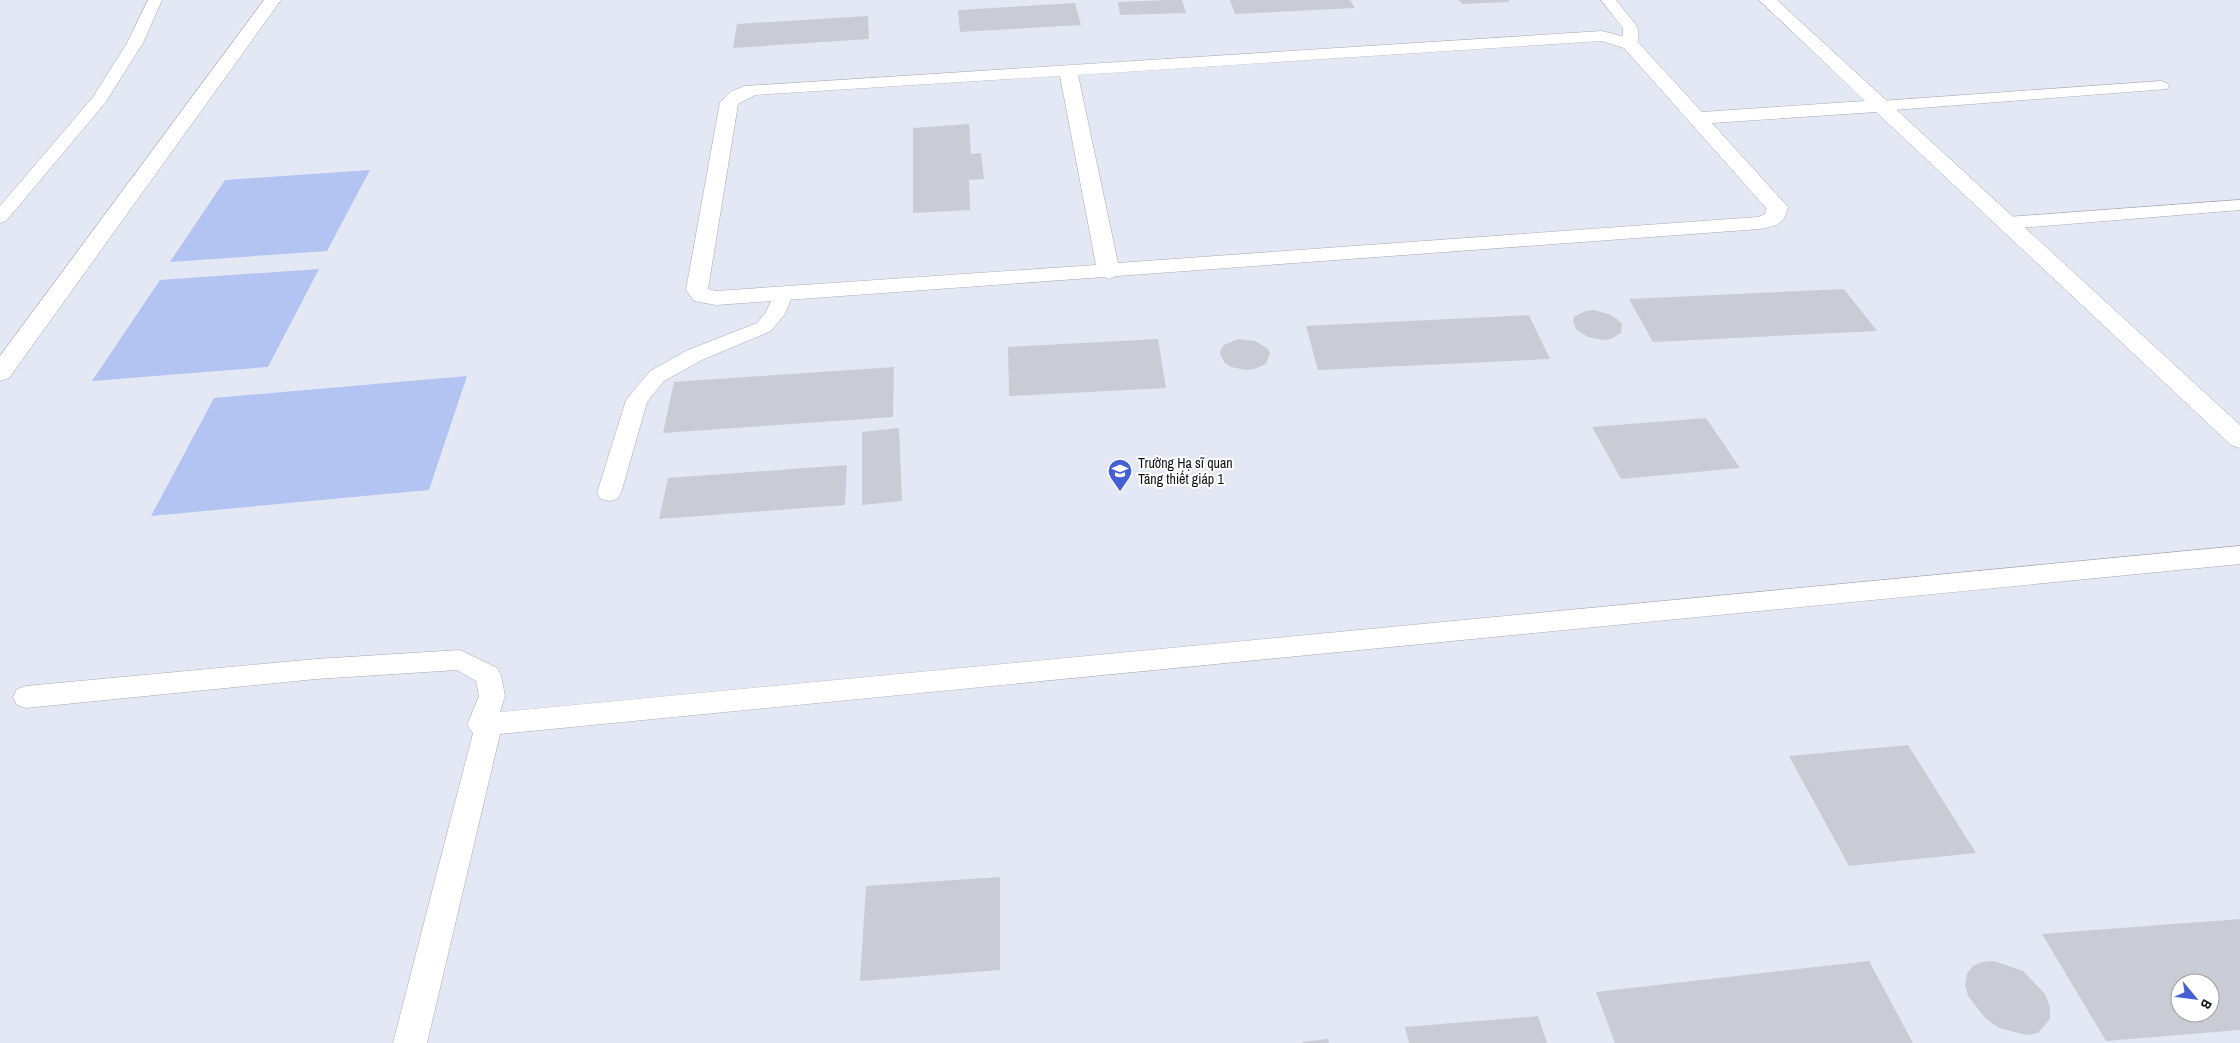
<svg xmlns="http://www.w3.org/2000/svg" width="2240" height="1043" font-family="'Archivo Narrow',sans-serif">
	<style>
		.built { fill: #e3e8f4; fill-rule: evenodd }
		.water { fill: #b3c4f3 }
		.building { fill: #c9ccd4; fill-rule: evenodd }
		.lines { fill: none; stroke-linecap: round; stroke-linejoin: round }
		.service-casing { stroke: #a6a9b0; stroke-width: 1 }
		.minor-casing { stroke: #a6a9b0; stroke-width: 1 }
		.service { fill: #fff; fill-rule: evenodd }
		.minor { fill: #fff; fill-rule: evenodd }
		.labels { text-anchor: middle; stroke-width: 4; stroke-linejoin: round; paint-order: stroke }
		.poi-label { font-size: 14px; fill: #0f1012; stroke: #fff; text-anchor: start }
	</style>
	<rect width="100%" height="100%" fill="#f5f8ff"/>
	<!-- built -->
	<path class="built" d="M0,0h2240v1043h-2240zM2180,983h30v30h-30z"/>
	<!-- water -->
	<path class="water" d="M370,170l-43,81 -157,11 55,-82z
		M319,269l-51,98 -176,14 68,-101z
		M467,376l-38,114 -278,26 63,-118z"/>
	<!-- building -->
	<path class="building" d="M1168,0h14l4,13 -66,2 -2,-13z
		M1230,0h120l5,8 -120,6z
		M1459,0h50v2l-47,2z
		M1075,3l6,22 -121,7 -2,-22z
		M868,16l1,23 -136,9 4,-24z
		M969,124l2,30 10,-1 3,26 -15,1 1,30 -57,3v-85z
		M1844,289l33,42 -224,11 -24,-43z
		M1594,310l17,5 6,4 5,5 -1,9 -10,6 -7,1 -16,-3 -12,-8 -3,-9 2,-4 11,-5z
		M1529,315l21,44 -232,11 -12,-44z
		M1158,339l8,49 -157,8 -1,-49z
		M1238,339l17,2 12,7 3,5 -4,11 -12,5 -8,1 -15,-3 -6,-4 -5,-9 1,-5 3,-4z
		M894,367l-1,50 -230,16 11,-51z
		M1706,418l34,50 -119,11 -29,-52z
		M899,428l3,73 -40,4v-73z
		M847,465l-2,40 -186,14 9,-41z
		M1908,745l68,108 -127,13 -60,-110z
		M1000,877v93l-140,11 6,-95z
		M2240,919v111l-134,11 -64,-107zM2180,983h30v30h-30z
		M1869,961l44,82h-298l-19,-51z
		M1994,961l29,10 22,23 5,13v12l-12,14 -12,2 -27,-7 -13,-9 -18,-23 -3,-11 2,-11 6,-8 9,-4z
		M1538,1016l9,27h-138l-4,-16z
		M1328,1039l1,4h-27v-1z"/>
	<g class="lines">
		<defs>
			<path id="service" d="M148,0h14l-19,43 -38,60 -99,118 -6,2v-17l93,-109 34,-54z
				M1601,0h15l20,25c4,5 3,17 -1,22h-10l-3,-3 1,-16z
				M2161,81l6,2 2,3 -2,3 -286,22 -6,-2 -2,-3 2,-3 6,-2z
				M2240,200v10l-233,19 -7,-2 -2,-4 2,-4 7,-2z
				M783,288l7,2 3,4 -8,20 -14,17 -69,29 -38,21 -17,21 -26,91 -4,6 -8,2 -8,-2 -4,-6 29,-93 24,-29 38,-21 69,-27 9,-11 10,-22z
				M2240,546v18l-1740,170 -73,309h-34l80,-310 -6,-8 12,-29 -3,-15 -19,-11 -141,9 -290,29 -9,-3 -4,-8 4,-8 9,-3 290,-27 144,-9 37,18 4,7 4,21 -5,16z"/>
			<path id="minor" d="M264,0h17l-272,378 -9,3v-25z
				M1759,0h18l463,425v23l-9,-3 -355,-333 -164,11 76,84c-4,19 -11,18 -28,22l-643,47 -8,3 -5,-2 -388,28 -22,-4 -8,-11 34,-188 12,-11 13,-5 857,-55 34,9 66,72 163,-11zM1602,41l22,7 142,160 -1,6 -7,3 -640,46 -40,-188zM1060,76l36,189 -380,26 -8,-2 30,-185 17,-9z"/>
		</defs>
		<!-- service casing -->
		<use href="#service" class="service-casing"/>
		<!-- minor casing -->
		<use href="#minor" class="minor-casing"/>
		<!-- service -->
		<use href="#service" class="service"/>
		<!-- minor -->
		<use href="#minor" class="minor"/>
	</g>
	<!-- icons -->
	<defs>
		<symbol id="school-pin" viewBox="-11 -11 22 30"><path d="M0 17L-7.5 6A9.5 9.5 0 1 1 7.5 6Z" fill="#4460d4" stroke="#fff"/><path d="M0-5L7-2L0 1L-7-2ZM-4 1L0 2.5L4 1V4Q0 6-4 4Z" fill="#fff"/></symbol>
	</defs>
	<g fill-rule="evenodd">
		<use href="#school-pin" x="1106" y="457" width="28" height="38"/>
	</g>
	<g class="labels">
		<!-- poi labels -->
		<g class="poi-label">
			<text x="1138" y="468">Trường Hạ sĩ quan<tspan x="1138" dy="16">Tăng thiết giáp 1</tspan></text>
		</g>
	</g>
	<!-- north arrow -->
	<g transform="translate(2195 998) rotate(119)"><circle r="24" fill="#ffffff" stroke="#9f9fa0"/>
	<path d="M0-4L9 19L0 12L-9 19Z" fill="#4460d4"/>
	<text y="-8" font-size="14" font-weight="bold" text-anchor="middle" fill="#0f1012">B</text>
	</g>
</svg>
